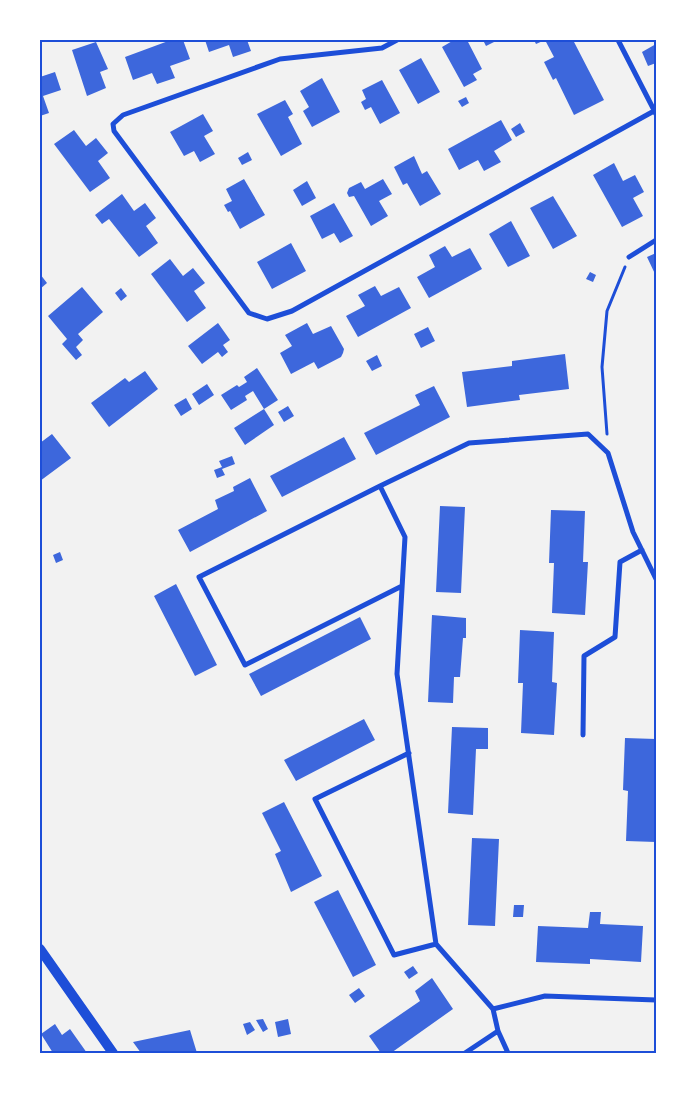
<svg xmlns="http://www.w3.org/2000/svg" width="696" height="1093" font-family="Helvetica,sans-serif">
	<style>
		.building { fill: #3d67dc }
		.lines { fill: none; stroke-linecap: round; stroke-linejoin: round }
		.path { stroke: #1d4ed8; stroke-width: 3 }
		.minor { stroke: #1d4ed8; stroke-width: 5 }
		.secondary { stroke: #1d4ed8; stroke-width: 10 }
		.neatline { fill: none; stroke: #1d4ed8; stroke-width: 2 }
	</style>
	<rect width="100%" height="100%" fill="#f2f2f2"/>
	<!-- building -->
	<path class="building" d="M171,40h12l7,19 -20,7 5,12 -18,6 -5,-11 -19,7 -8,-23z
		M205,40h42l4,11 -18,6 -4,-12 -20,7z
		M454,40h13l15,29 -9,5 4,6 -13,7 -22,-40z
		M483,40h15l-12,6z
		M534,40h39l31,60 -30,15 -18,-37 -3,2 -9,-18 10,-5 -9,-17 -9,4z
		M96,42l12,27 -8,3 6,16 -19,8 -15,-46z
		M656,44v19l-8,3 -6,-14z
		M421,58l19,34 -22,12 -19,-34z
		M55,72l6,18 -18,6 6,17 -9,3v-39z
		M322,78l18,34 -28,15 -9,-16 6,-4 -9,-16z
		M382,80l18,33 -20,11 -9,-17 -6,3 -4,-8 5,-3 -4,-9z
		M466,97l3,6 -7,4 -4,-6z
		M285,100l8,14 -5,3 14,27 -21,12 -24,-42z
		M203,114l10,17 -9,5 11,18 -15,8 -6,-11 -10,5 -14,-24z
		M501,120l11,20 -18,11 7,11 -17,9 -6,-11 -19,10 -11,-21z
		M520,123l5,9 -9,5 -5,-8z
		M74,130l12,16 10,-8 12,15 -10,8 12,17 -20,14 -36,-48z
		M248,152l4,8 -10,5 -4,-7z
		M414,156l8,18 5,-3 14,23 -21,12 -13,-23 -4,2 -9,-18z
		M614,163l9,18 12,-6 9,17 -11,6 10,18 -21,11 -29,-52z
		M244,179l21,36 -25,14 -10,-18 -2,1 -4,-7 8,-4 -6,-12z
		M383,179l9,15 -13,7 9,15 -17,10 -17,-30 -5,1 -2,-4 2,-5 12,-6 4,7z
		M307,181l9,17 -14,8 -9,-16z
		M122,194l12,17 11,-8 11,15 -10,8 12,17 -19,14 -30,-38 -7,5 -7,-9z
		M553,196l24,40 -24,13 -23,-41z
		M334,203l19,33 -13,7 -6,-10 -12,6 -12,-23z
		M511,221l19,35 -22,11 -19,-33z
		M291,243l15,28 -34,18 -15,-27z
		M445,246l7,11 18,-9 12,21 -53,29 -12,-21 18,-10 -6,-12z
		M656,253v23l-9,-19z
		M170,259l13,17 10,-8 12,15 -11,8 12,17 -19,14 -36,-48z
		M590,272l6,3 -3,7 -7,-3z
		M40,274l7,9 -7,6z
		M375,286l6,10 18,-9 12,21 -53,29 -12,-21 19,-10 -7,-11z
		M82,287l21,25 -25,22 5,6 -7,7 6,8 -6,5 -14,-16 5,-5 -19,-23z
		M121,288l6,8 -6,5 -6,-8z
		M218,323l12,17 -7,5 5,7 -6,5 -4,-5 -16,12 -14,-18z
		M307,323l6,11 18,-8 13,23 -1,4 -2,4 -23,12 -4,-7 -23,12 -11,-21 12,-7 -7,-11z
		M428,327l7,14 -14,7 -7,-14z
		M565,354l4,35 -50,6 1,5 -53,7 -5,-35 50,-6v-5z
		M377,355l5,11 -10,5 -6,-10z
		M257,368l21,32 -14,9 -11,-18 -8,5 2,4 -16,10 -10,-15 16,-10 2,2 8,-5 -3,-5z
		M145,371l13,18 -49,38 -18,-24 34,-25 4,4z
		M207,384l7,11 -15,10 -7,-11z
		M434,386l16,31 -74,38 -12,-22 56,-28 -5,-10z
		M186,398l6,11 -11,7 -7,-11z
		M288,406l6,10 -10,6 -6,-10z
		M264,409l10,16 -29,20 -11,-17z
		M52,434l19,24 -31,23v-38z
		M344,437l12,22 -74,38 -12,-21z
		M232,456l3,8 -13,5 3,6 -8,3 -3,-8 8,-3 -3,-6z
		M250,478l17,33 -77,41 -12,-22 40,-21 -3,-9 19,-9 -1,-4z
		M440,506l25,1 -4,86 -25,-1z
		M551,510l34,1 -2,51h5l-3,53 -33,-2 2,-50h-5z
		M60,552l3,8 -7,3 -3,-8z
		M176,584l41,81 -22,11 -41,-80z
		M432,615l34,3v20h-3l-3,39h-6l-1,26 -25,-1z
		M360,617l11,22 -110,57 -12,-22z
		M520,630l34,2 -2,50 5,1 -3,52 -33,-2 2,-50h-5z
		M364,719l11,21 -79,41 -12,-21z
		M452,727l36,1v21h-12l-3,66 -25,-2z
		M625,738l31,1v103l-30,-1 2,-50 -5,-1z
		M284,802l38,74 -31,16 -16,-38 6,-3 -19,-38z
		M472,838l27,1 -4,87 -27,-1z
		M338,890l38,75 -23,12 -39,-75z
		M514,905h10l-1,12h-10z
		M590,912h11l-1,12 43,2 -2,36 -51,-3v5l-54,-2 2,-36 50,2z
		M413,966l5,7 -9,6 -5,-7z
		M432,978l21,31 -62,44h-10l-12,-17 51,-35 -5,-10z
		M359,988l6,8 -10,7 -6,-8z
		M263,1019l5,10 -5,3 -7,-12z
		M288,1019l3,15 -13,3 -3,-15z
		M250,1022l5,8 -8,5 -4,-11z
		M55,1024l7,11 8,-6 17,24h-34l-12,-19z
		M190,1030l7,23h-56l-8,-11z"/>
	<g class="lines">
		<!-- path -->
		<path class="path" d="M607,434l-5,-67 5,-56 18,-44"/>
		<!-- minor -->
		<path class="minor" d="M397,40l-15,8 -102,11 -157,56 -10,9 1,7 135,182 18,6 25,-8 362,-200
			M618,40l38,74
			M629,257l27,-17
			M380,486l-181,91 46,88 157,-79
			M583,735l1,-79 31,-19 5,-75 22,-12
			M409,753l-94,46 79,156 42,-11
			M493,1009l-57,-65 -39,-270 8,-137 -25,-51 89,-43 119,-9 20,19 25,79 23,47
			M465,1053l33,-22
			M508,1053l-10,-22 -5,-22 52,-13 111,4"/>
		<!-- secondary -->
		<path class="secondary" d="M40,949l73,104"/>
	</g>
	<!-- border -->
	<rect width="696" height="1093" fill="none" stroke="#ffffff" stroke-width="82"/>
	<rect x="41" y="41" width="614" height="1011" class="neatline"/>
</svg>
